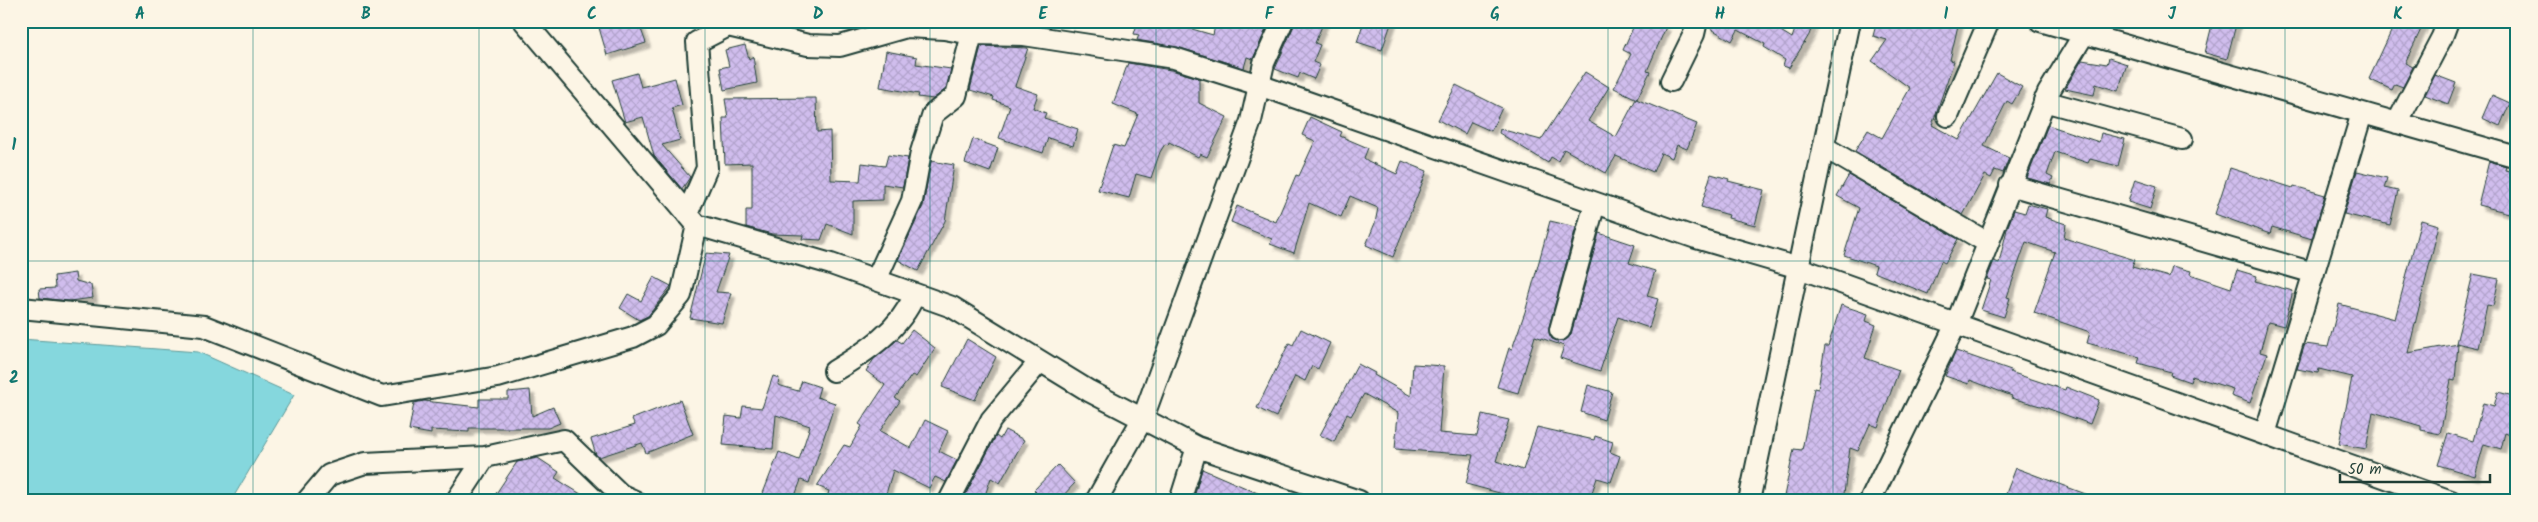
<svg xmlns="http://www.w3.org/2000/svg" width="2538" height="522" font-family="Kalam,sans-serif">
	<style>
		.water { fill: #85d7dd; stroke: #5c9999 }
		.building { fill: url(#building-cross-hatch); stroke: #1f3d34; filter: url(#shadow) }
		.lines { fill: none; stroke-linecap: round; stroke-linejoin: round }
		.minor-casing { stroke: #1f3d34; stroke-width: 24 }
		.minor { stroke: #fcf5e5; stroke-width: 20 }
		.grid { fill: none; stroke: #0f766e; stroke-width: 1; stroke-opacity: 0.55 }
		.neatline { fill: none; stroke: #0f766e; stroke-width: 2 }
		.grid-label { font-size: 16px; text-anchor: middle; font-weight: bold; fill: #0f766e }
	</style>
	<defs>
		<pattern id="building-cross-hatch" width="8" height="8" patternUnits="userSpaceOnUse" patternTransform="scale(1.25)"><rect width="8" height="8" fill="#d0bded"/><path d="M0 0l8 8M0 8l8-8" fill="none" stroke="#b2a3cc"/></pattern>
		<filter id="shadow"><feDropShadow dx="4.5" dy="4.5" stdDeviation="1" flood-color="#0004"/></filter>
	</defs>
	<rect width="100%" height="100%" fill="#fcf5e5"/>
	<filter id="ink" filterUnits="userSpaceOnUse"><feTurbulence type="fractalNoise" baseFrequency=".02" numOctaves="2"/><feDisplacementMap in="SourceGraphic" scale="10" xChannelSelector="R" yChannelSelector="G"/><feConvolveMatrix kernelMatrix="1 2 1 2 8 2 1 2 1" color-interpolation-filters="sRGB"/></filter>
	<g filter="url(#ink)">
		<!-- water -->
		<path class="water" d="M21,339l177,13 96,43 -63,106h-210z"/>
		<!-- building -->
		<path class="building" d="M597,21h41l8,22 -39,12z
			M1138,21h26l49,14 3,-14h49l-1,5 3,1 -14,32 -6,-2 -3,11 -67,-21 -40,-7 2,-5 -5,-1z
			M1296,21h28l-9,22 5,2 -7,17 7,3 -6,14 -14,-6 -2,5 -23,-9z
			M1364,21h28l-10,29 -25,-8z
			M1636,21h16l14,6 -19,44 3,1 -13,27 -23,-11 17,-34 -8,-4z
			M1709,21h49l17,9 1,-2 16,10 6,-17h16l-5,14 -20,33 -6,-2 2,-6 -21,-13 1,-3 -27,-14 -6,11 -24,-14z
			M1877,21h82l-9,39 4,1 -22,64 27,15 38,-67 25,14 -10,17 -5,-3 -23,45 25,12 -6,15 -8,-3 -4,8 -6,-3 -22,40 -108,-64 13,-21 14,8 28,-50 -38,-27 15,-21 -14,-4z
			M2213,21h24l-10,38 -22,-6z
			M2396,21h29l-20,42 8,4 -10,20 -8,-3 -3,6 -23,-11z
			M745,45l4,14 4,-3 4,27 -33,7 -4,-22 9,-2 -4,-16z
			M981,46l47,2 -13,38 23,8 -5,14 13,5 -2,5 34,11 -5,17 -25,-8 -5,15 -44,-15 11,-32 -17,-6 1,-3 -24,-7z
			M886,51l31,6 -1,7 35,5 -5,20 -13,10 -15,-2 1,-3 -39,-7z
			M2109,58l18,6 -9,27 -22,-7 -2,11 -29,-6 17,-29 25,4z
			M1128,63l43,7 28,8v25l28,14 -20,40 -7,-3 -2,3 -29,-15 -1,3 -3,-1 -5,8 -9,26 -15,-4 -7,24 -31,-8 15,-45 11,3 14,-34 -25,-10z
			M1585,72l24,15 -21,34 28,16 20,-38 61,25 -10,25 -10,-4 -5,13 -11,-5 -8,19 -37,-16 -10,17 -42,-24 -6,12 -7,-4 -3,6 -49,-30 1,-4 41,11z
			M637,73l4,14 34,-9 7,27 -10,3 8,32 -18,5 28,32 -8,12 -28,-33 -11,-39 -18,5 -13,-42z
			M2435,75l21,8 -8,21 -23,-9z
			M1456,85l46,23 -11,23 -20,-9 -6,12 -27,-14z
			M2492,95l18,8 -10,23 -18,-8z
			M816,98l1,34 13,-1 1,49 29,1 2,-18 23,3 3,-11 20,3 -5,29 -20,-3v16l-30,1v33l-26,-10 -6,16 -19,-1 1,-4 -31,-1 -26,-7v-17h6v-47l-27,1 -2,-46h5l-3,-19z
			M1310,117l32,15 -2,4 28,12 -4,10 4,3 29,13 5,-13 25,10 -34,86 -27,-12 9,-22 3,-15 -28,-12 -9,21 -32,-14 -15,50 -24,-9 2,-5 -41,-17 6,-16 39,16 20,-47 3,1 16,-35 -13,-6z
			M2048,125l51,17 2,-9 24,6 -7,27 -28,-7 -2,4 -33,-11 -8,23 6,3 -3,6 -23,-6z
			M973,139l25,9 -8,24 -25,-9z
			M931,161l23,4 -9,56 -27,50 -20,-11 25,-54z
			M2489,161l17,5 -1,4 12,3v13l-8,27 -31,-8z
			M2230,168l63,20 1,-2 31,9 -13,44 -40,-12 -2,7 -55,-20z
			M2357,171l30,7 -3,10 14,3 -8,34 -46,-11z
			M1711,174l18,5 -1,2 36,9 -9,35 -27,-7 1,-3 -28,-8z
			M1849,175l109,64 -13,24 -4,-2 -13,33 -54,-22 2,-6 -32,-11 15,-47 -22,-12z
			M2135,179l22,7 -7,23 -22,-7z
			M2028,204l19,5 -2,8 21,7 -2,14 71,22 -3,7 37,10 3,-11 19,5 -1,3 41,14 6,-18 20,6 -2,5 38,10 -9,35 -16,-4 -8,30 7,2 -17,49 -19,-7 2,-7 -41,-13 -2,6 -20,-7 1,-3 -33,-9 2,-6 -53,-14 3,-11 -56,-19 21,-61 -29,-10 -19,55 3,1 -6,19 -23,-7 10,-30 -4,-1 7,-18 5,2 8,-34 7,-19 11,3z
			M2421,220l18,5 -31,128 50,-9 -3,37 -4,-1 -11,54 -19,-4v-4l-48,-14 -7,37 -27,-5 13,-67 -33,-8 -1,4 -21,-4 8,-25 23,3 11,-43 56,15z
			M1550,221l26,6 -27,100 3,12 11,2 8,-7 28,-101 36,12 -6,18 26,8 -8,25 11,3 -9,29 -31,-11 -18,54 -40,-13 4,-12 -29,-10 -17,57 -21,-6 12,-39 3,1 14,-40z
			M706,253l23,2 -13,37 15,1 -9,30 -32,-5z
			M75,273l1,8 15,4 2,13 -24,3 -29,-3 -1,-9 16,-1 -1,-12z
			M2473,274l26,5 -6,27 -6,-1 -9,43 -22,-5z
			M654,277l17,9 -23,30 -9,4 -19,-12 8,-14 13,7z
			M1841,305l27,9 -2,7 10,4 -11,33 34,12 -21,57 -8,-3 -12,27 -8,-3 -7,53h-60l11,-52 8,1 12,-62 4,1 7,-43h3z
			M1301,329l29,14 -12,26 -6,-3 -7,15 -10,-5 -19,41 -19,-9 32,-65 4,2z
			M912,330l23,18 -19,29 -4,-2 -17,23 5,3 -20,30 31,17 14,-28 23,11 -9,20 18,9 -11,22 -11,-5 -6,11 -36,-18 -9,31h-58l3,-10 -12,-5 27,-41 6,2 12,-21 -3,-2 26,-39 -19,-14 8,-12 23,-19 5,3z
			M967,339l29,18 -21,43 -33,-13z
			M1956,351l55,19 -1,2 55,18 1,-3 33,13 -9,24 -46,-17 -33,-9 1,-2 -42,-16 -1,4 -24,-8z
			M1358,364l17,9 -1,2 37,21 2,-32 31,2 -5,67 38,3 5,-22 27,6 -13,41 27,9 14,-43 57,13 1,-4 18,6 -3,10 10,4 -9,26 -14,-4 -8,23h-71l-11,-6 -41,-11 7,-29 -78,-6 3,-36 -34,-19 -13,22 -4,-2 -13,28 -14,-7z
			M773,376l6,2 -1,7 20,6 4,-10 18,6 -3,10 18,6 -26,80 -8,-3 -8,21h-33l19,-49 20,8 11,-34 -34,-11 -3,34 -50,-4 3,-29 15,2 2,-12 19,2z
			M1588,385l24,7 -8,28 -23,-8z
			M530,390l2,26 21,-9 7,16 -12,5h-79v4l-38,-2v4l-22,-4 5,-27 10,-2 55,6v-8h29v-7z
			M2498,392l19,5v11l-7,27 -5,-2 -4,16 -17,-5 -9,32 -37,-11 10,-32 25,8 10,-38 11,3z
			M680,400l13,34 -47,19 -4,-10 -43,14 -3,-2 -5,-16 44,-14 -3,-6z
			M1005,430l19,10 -24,43 -9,-5 -8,23h-21l34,-65 4,3z
			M538,458l21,14 -4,6 37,23h-101l26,-39z
			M1058,465l17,18 -17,18h-30l8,-9 -2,-2z
			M2016,468l83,31v2h-96z
			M1202,469l74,32h-83z"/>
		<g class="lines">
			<defs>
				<path id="minor" d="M524,21l173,204 134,39 121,43 137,84 108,56 162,54
					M1024,21v14l150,23 85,27 437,153 103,30 652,233
					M2040,21l477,136
					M1671,81l23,-47 3,-13
					M2044,101l138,38
					M1948,116l41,-95
					M2397,123l45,-86 6,-16
					M1824,147l164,96
					M2010,185l304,88
					M687,214l20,-46 -10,-126 31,-16 80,19 32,1 67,-19 37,2 28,5 52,1
					M876,280l36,-79 9,-49 12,-38 23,-18 16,-62
					M21,308l183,18 178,70 116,-19 135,-40 23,-12 25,-30 16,-70
					M1560,330l35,-127
					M834,371c32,-19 66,-41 81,-77
					M2265,434l97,-321
					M307,501l22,-26 36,-12 120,-6 79,-17 56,54 15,7
					M456,501l29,-44
					M949,501l42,-81 49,-59
					M1096,501l47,-83 108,-297 13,-58 19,-42
					M1180,501l17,-54
					M1749,501l101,-480
					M1870,501l86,-177 92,-231 36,-59 4,-13"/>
			</defs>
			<!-- minor casing -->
			<use href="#minor" class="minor-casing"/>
			<!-- minor -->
			<use href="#minor" class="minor"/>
		</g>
	</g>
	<!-- grid -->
	<path class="grid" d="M253,21v480M479,21v480M705,21v480M930,21v480M1156,21v480M1382,21v480M1608,21v480M1833,21v480M2059,21v480M2285,21v480M21,261h2496"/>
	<!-- margin -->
	<rect width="2538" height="522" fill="none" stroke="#fcf5e5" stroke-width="55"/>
	<!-- scale -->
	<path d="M2340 474v8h150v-8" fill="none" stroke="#1f3d34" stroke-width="2.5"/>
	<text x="2348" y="474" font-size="15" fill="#1f3d34" stroke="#fcf5e5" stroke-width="4" paint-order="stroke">50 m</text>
	<rect x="28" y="28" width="2482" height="466" class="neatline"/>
	<g class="grid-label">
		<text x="140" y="19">A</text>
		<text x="366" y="19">B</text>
		<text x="592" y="19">C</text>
		<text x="818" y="19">D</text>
		<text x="1043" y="19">E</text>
		<text x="1269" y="19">F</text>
		<text x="1495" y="19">G</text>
		<text x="1720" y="19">H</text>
		<text x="1946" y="19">I</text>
		<text x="2172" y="19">J</text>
		<text x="2398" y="19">K</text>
		<text x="14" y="150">1</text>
		<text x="14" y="383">2</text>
	</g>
</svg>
